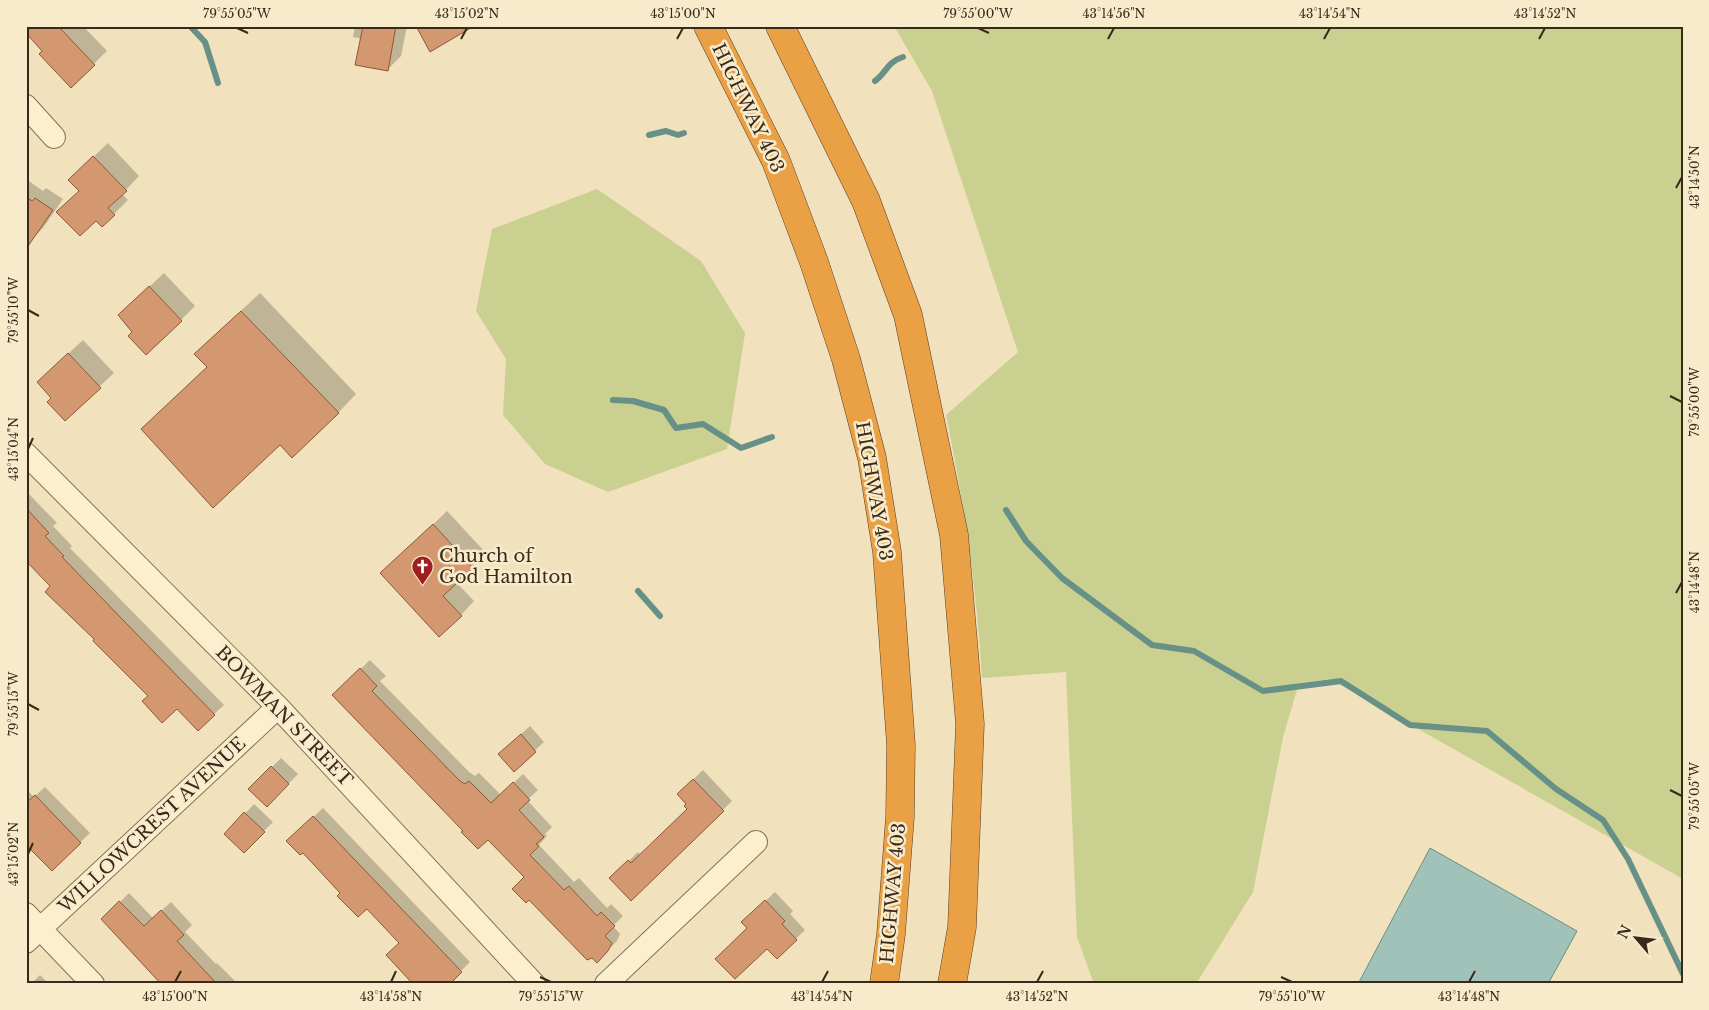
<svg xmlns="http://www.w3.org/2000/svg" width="1709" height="1010" font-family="'Libre Baskerville',serif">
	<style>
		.green { fill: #c9d090 }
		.water { fill: #a1c2b8; stroke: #679086 }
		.shadow { fill: #0003 }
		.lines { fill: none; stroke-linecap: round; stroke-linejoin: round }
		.stream { stroke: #679086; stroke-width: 6 }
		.building { fill: #d3986f; stroke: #8c5938 }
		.minor-casing { stroke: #8a7154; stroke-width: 24 }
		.highway-casing { stroke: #573f29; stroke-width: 29 }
		.minor { stroke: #fcefd0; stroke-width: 22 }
		.highway { stroke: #eaa044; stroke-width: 28 }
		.ticks { fill: none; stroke: #38291a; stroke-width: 2 }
		.labels { text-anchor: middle; stroke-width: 5; stroke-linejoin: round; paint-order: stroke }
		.street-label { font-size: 18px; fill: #38291a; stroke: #f8ebcc }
		.poi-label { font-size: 18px; fill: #38291a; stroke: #f8ebcc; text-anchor: start }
		.neatline { fill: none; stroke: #38291a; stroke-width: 2 }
		.ticks-label { font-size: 12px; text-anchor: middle; fill: #38291a }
	</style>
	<rect width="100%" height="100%" fill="#f1e1bc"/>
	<!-- green -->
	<path class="green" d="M894,26h789v853l-353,-200 -31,4 -16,54 -30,155 -57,92h-102l-17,-47 -11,-265 -84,6c-5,-89 -18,-176 -36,-263l72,-63 -86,-261z
		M597,189l104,72 44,72 -18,116 -119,43 -63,-28 -42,-49 3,-56 -30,-48 16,-82z"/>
	<!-- water -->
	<path class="water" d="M1430,848l147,83 -29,53h-190z"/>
	<!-- shadow -->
	<path class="shadow" d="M26,26h57l24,25 -36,35z
		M355,26h52l-6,30 -14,14 -25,-31 -9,-2z
		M108,143l31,33 -17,18 6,6 -14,14 -34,-23 4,-25z
		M26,179l17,12 3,-3 17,11 -20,29 -11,11 -6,-5z
		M164,273l31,33 -14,14 -47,11 -1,-29z
		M260,293l96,101 -18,19 -58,30 -72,-76 6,-31z
		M83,340l31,33 -49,46 -12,-22 -1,-28z
		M26,491l31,32 -4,3 19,20 -2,2 154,157 -26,24 -21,-22 -27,-11 -54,-57 -44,-53 -26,-27z
		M447,511l39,42 -30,29 18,19 -13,14 -65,-55z
		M370,660l16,16 -6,5 89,91 6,4 4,-3 22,22 22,-21 15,16 -11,10 25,27 -7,7 2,2 -8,9 35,37 5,-4 28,30 4,-4 12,12 -10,10 7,8 -3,7 -20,20 -68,-62 -3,-22 -38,-39 -24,-7 -130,-136z
		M530,726l14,16 -30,28 -5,-25z
		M281,758l17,16 -31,32 -17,-17z
		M703,770l29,31 -101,98 -20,-21 27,-26 3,3 47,-46v-5l-10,-10z
		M45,787l45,46 -38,36 -26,-26v-54l8,8z
		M254,804l19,18 -29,29 -18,-17z
		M323,808l147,154 -22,22 -48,-42 -33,-35 -25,-14 -39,-42 -15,-10z
		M775,892l18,19 -3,3 15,16 -28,27 -34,-35z
		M129,893l24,25 18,-16 21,23 -7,7 31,32 1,-1 20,20 -74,1 -60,-65z
		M40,975l9,9h-18z"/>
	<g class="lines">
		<!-- stream -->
		<path class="stream" d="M190,26l15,16 13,41
			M875,81c12,-9 12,-19 28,-24
			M649,135l17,-4 12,4 6,-2
			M613,400l20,1 31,9 12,18 27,-4 38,24 31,-11
			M1006,510l20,31 36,37 90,67 42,6 69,40 78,-10 69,44 77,6 69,58 47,31 25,39 55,115
			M638,591l22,25"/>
	</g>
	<!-- building -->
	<path class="building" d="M26,26h32l37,39 -24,23 -32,-34 3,-3 -16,-18z
		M363,26h33l-8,45 -33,-6z
		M416,26h58l-44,26z
		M93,156l34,35 -19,17 7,7 -13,12 -6,-6 -16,15 -24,-24 23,-21 -11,-11z
		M26,197l6,4 3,-3 18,12 -27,39z
		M149,286l33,35 -36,34 -18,-19 4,-4 -14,-17z
		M241,311l98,102 -47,45 -12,-13 -67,63 -72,-79 66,-62 -13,-13z
		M68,353l33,35 -36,33 -18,-19 4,-4 -14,-16z
		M26,508l23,25 -4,3 19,20 -2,1 153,158 -17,16 -21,-22 -15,14 -20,-22 6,-5 -55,-55 1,-2 -49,-47 5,-6 -24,-25z
		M433,524l40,44 -30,28 19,20 -23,21 -59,-64z
		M360,668l17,18 -5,5 88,90 5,3 4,-3 22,22 22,-21 17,18 -11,10 25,27 -8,7 3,2 -9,9 34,35 5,-4 28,30 4,-4 14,14 -10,10 7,7 -4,8 -11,12 -5,-5 -5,2 -58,-60 -3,3 -14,-14 12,-12 -36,-37 -10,9 -17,-17 2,-1 -131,-136z
		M521,734l15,18 -22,20 -16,-18z
		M271,766l18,18 -22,23 -19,-18z
		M693,779l31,32 -93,90 -22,-23 19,-18 3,3 56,-54 -3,-3 2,-2 -9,-10z
		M35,795l46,48 -29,28 -26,-26v-42z
		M244,812l21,20 -21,21 -20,-19z
		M313,816l149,156 -12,12h-37l-27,-29 13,-12 -32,-34 -9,8 -21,-21 3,-3 -37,-40 -3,2 -14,-14z
		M765,900l20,21 -3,3 15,16 -20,19 -10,-10 -32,30 -20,-20 32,-31 -6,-6z
		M119,901l25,25 17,-16 23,25 -7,6 40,43h-56l-60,-65z"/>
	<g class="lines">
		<defs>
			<path id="minor" d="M26,106l28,31
				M26,454l252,253 256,277
				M26,914l67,70
				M26,942l252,-235
				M606,984l150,-142"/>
			<path id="highway" d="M708,26l68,135 38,101 32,97 26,99 15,94 14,193 -1,72 -9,117 -7,50
				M780,26l86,175 42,114 46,220 16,189 -8,203 -10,57"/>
		</defs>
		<!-- minor casing -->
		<use href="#minor" class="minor-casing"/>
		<!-- highway casing -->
		<use href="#highway" class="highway-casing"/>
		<!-- minor -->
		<use href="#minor" class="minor"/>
		<!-- highway -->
		<use href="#highway" class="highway"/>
	</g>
	<!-- ticks -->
	<path class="ticks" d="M237,28l11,5M978,28l11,5M461,39l6,-11M677,39l6,-11M1108,39l6,-11M1324,39l6,-11M1539,39l6,-11M1676,188l6,-11M28,310l11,6M1670,396l12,6M28,449l5,-11M1676,593l6,-11M28,704l11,6M1670,790l12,6M28,854l5,-11M540,977l11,5M1281,977l11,5M175,982l6,-11M391,982l5,-11M822,982l6,-11M1037,982l6,-11M1469,982l6,-11"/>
	<!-- icons -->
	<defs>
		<symbol id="church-pin" viewBox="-11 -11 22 30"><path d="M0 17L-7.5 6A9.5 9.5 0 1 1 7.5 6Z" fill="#9f1f20" stroke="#f8ebcc"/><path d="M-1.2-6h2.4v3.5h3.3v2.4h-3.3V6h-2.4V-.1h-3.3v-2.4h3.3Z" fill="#fff"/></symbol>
	</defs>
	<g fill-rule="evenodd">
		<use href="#church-pin" x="410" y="554" width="25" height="34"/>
	</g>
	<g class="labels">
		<!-- street labels -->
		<g class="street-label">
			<text transform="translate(748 108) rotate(64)" y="6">HIGHWAY 403</text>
			<text transform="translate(874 491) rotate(80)" y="6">HIGHWAY 403</text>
			<text transform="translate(284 716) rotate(46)" y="6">BOWMAN STREET</text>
			<text transform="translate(152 825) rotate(-43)" y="6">WILLOWCREST AVENUE</text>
			<text transform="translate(893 893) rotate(-85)" y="6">HIGHWAY 403</text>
		</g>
		<!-- poi labels -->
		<g class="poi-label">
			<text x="439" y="562">Church of<tspan x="439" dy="21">God Hamilton</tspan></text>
		</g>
	</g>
	<!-- border -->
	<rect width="1709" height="1010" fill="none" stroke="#f8ebcc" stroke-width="55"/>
	<!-- north arrow -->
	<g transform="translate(1636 938) rotate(298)" stroke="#f8ebcc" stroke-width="4" paint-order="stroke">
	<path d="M0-4L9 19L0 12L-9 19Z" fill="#38291a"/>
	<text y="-8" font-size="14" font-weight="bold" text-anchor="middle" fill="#38291a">N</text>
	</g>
	<rect x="28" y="28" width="1654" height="954" class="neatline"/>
	<g class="ticks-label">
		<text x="237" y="18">79°55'05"W</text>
		<text x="467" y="18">43°15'02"N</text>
		<text x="683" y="18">43°15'00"N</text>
		<text x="978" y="18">79°55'00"W</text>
		<text x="1114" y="18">43°14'56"N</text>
		<text x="1330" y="18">43°14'54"N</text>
		<text x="1545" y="18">43°14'52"N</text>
		<text transform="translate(1695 177) rotate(-90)" y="4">43°14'50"N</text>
		<text transform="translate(14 310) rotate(-90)" y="4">79°55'10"W</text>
		<text transform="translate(1695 402) rotate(-90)" y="4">79°55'00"W</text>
		<text transform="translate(14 449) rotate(-90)" y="4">43°15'04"N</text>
		<text transform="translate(1695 582) rotate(-90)" y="4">43°14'48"N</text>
		<text transform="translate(14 704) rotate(-90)" y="4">79°55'15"W</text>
		<text transform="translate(1695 796) rotate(-90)" y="4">79°55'05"W</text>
		<text transform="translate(14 854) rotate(-90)" y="4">43°15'02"N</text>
		<text x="175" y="1001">43°15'00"N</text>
		<text x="391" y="1001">43°14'58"N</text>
		<text x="551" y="1001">79°55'15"W</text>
		<text x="822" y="1001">43°14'54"N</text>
		<text x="1037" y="1001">43°14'52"N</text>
		<text x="1292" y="1001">79°55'10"W</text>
		<text x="1469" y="1001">43°14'48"N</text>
	</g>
</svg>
